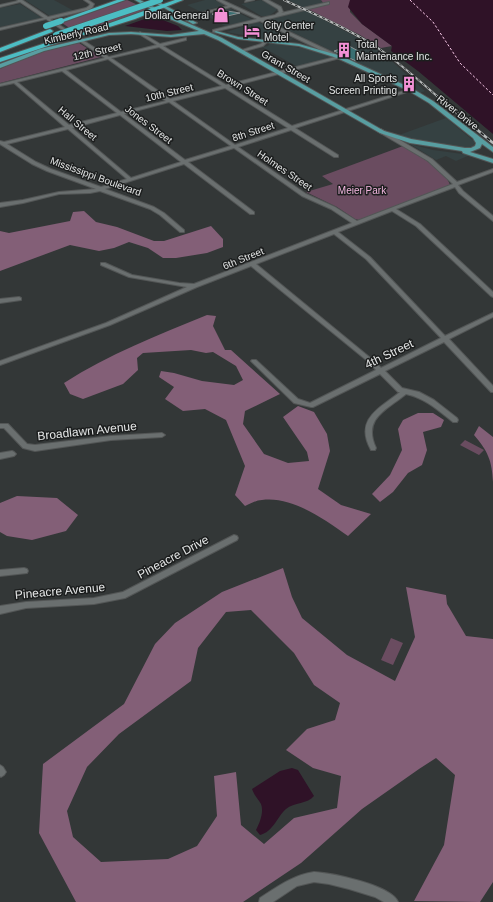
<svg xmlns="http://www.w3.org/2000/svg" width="493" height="902" font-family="Arial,sans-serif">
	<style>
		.built { fill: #354142 }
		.green { fill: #6a4c60 }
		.forest { fill: #835f77; fill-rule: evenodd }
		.water { fill: #2f1227 }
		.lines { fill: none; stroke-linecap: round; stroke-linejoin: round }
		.ferry { stroke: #fbcaeb; stroke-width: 1; stroke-dasharray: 2.5 2; stroke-linecap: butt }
		.building { fill: #396f72; stroke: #8d9293 }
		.minor-casing { stroke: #535656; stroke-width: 2 }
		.major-casing { stroke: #535656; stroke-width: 2 }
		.highway-casing { stroke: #535656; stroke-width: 2 }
		.minor { fill: #6a6f6f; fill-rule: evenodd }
		.major { fill: #589ea1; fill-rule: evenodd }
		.highway { fill: #4cbdc3; fill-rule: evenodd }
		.rail-far1-casing { stroke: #b7baba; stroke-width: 2 }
		.rail-casing { stroke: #b7baba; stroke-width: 2.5 }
		.rail-far1 { stroke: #1c1e1e; stroke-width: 1; stroke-dasharray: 3; stroke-linecap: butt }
		.rail { stroke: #1c1e1e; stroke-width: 1.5; stroke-dasharray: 4; stroke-linecap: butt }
		.highway-bridge-casing { stroke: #535656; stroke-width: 7; stroke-linecap: butt }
		.highway-bridge { stroke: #4cbdc3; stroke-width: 6 }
		.labels { text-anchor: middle; stroke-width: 3; stroke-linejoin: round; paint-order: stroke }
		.far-poi-label { font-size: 10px; fill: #e3e5e5; stroke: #1c1e1e; text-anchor: end }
		.far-street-label { font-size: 10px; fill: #e3e5e5; stroke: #1c1e1e }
		.far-park-label { font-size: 10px; fill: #f2b6df; stroke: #1c1e1e }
		.street-label { font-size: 12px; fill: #e3e5e5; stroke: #1c1e1e }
	</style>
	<rect width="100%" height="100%" fill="#333737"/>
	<!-- built -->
	<path class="built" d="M25,0h29l20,11 -24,5z
		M205,0h10l9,5 -23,7 -14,-7z
		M261,0l13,6 3,4 -8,6h-8l-20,-12z
		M288,0h33l2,3 -18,5z
		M20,4l22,14 -42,9v-19z
		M229,8l24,12 -28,6 -20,-11z
		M305,10l57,30 23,15 40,36 -5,2 -151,-72v-2z
		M258,22l36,17 -8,2 -26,-3 -34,-6z
		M270,43l37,6 23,8 -32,10 -36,-20 6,-1z
		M446,118l29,24 -2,4 -9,3 -28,-4 -37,-10z
		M410,144l23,6 37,5 -14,6 -10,-5 -10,4z"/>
	<!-- green -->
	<path class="green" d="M127,0l22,10 -72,23 -15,-10z
		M321,0h29v12l12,12 30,22 -11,2 -21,-13 -52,-26 16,-5z
		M79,43l22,14 -101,26v-14l4,-2 37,-15z
		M403,146c12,6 44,26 47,39l-91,35 -4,-1 -18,-12 -31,-15 27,-8 -11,-8z
		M465,440l19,10 -5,5 -19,-10z
		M391,638l12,5 -10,22 -12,-5z"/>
	<!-- forest -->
	<path class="forest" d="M84,211l12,11 21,5 37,14h10l47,-15 12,13v8l-16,6 -31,5h-13l-15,-10 -19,-6 -15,6 -15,3 -29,-6 -70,26v-40l9,2 61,-12 3,-9z
		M207,315l9,1 -3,10 12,24h6l49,44 -35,17 -2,13 21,30 24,9 21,-2 -2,-9 -24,-35 15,-11 16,6 13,22 3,17 -12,38 23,16 30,9 -23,22c-24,-17 -56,-40 -86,-36 -6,0 -12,4 -17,6l-10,-11 10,-29 -19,-46 -21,-11 -22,2 -18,-12 9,-12 -15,-10 2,-6 13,2 28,8 32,4 9,-5 -7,-14 -23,-14 -7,1 -15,-3 -48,3 -6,5 1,12 -15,14 -40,15 -13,-5 -6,-11c45,-29 94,-48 143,-68z
		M418,413h15l11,7 -3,7 -18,5 4,18 -5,15 -14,8 -15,19 -13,10 -8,-8 18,-19 12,-25 -4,-21 5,-9z
		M479,426l14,11v45c-1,-21 -5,-31 -19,-47z
		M17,496l40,2 21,17 -12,16 -34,9 -25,-4 -7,-4v-29z
		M283,568l9,29 10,21 45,37 48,26 20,-44 -9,-50 40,8 1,9 19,32 27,3v243l-13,20 -66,-1 30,-56 11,-70 -19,-17 -17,11 -57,40 -61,54 -58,39h-167l-37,-69 4,-69 81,-60 31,-60 20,-21 47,-31zM251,610l43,43 20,32 26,18 -5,17 -28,9 -21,21 27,18 28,8 -4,32 -43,10 -30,26 -23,-19 -5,-53 -22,4 3,40 -20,30 -29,13 -67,3 -28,-25 -6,-26 20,-44 32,-33 72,-53 7,-33 28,-36z"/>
	<!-- water -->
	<path class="water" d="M350,0h143v134l-75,-63 -27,-20 1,-5 -30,-22 -14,-17z
		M153,16l25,10 4,4 -15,1 -42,-5z
		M292,768l6,2 16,26c-6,8 -20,6 -28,13 -9,8 -13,23 -26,26l-4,-5c4,-8 8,-18 5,-26 -3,-5 -7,-9 -9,-15l28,-18z"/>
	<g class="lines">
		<!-- ferry -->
		<path class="ferry" d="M410,0l23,22 27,41 33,32"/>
	</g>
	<!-- building -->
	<path class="building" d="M227,11l13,2 -21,5 -7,-4z
		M349,46l13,7 10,3 -16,5 -22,-10z"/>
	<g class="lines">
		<defs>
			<path id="minor" d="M17,0h5l26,17 38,-9 3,-2 1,-2 -6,-4h4l6,4 -2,4 -4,2 -38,9 59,38 48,-12 -18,-11 1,-2 20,12 26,-6v2l-23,6 63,39 109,-28 -75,-36 -47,11v-2l44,-11 -26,-12 -30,8 -1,-2 28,-7 -11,-6h5l39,18 14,-3 4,-3 -1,-3 -15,-9h5l13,7 2,5 -2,1 48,-11v2l-65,16 76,36v2l-111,29 63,39 118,-37 3,1 -118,38 43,27v2h-4l-43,-27 -53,17 68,47 29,13 22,14 96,-37 -25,-23 -51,-30v-2h4l51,30 25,23 36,-13v3l-35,13 5,6 30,25v5l-34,-28 -4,-6 -59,22 24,15 73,68v5l-2,-1 -75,-70 -24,-15 -54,21 32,25 75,79 48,-23v4l-44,22 44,47v6h-2l-47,-50 -59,29 17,17 17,4 15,8 23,18 1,2 -1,2h-4c-15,-12 -28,-24 -47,-28 -19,16 -44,24 -30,54l-1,2h-4c-17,-31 8,-41 29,-58h-2l-18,-18 -67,33h-2l-17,-4 -42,-41 -1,-1 1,-1h4l42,39 12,4 66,-33 -6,-7 -119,-97 -54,21 -87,38 -110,40v-4l106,-38 81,-36 -58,-10 -28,-12v-2h4l27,12 47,8 15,1 158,-61 -21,-14 -29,-13 -68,-48 -46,14 66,50v2h-4l-66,-50 -79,25 49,18 10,6 20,17v2h-4l-20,-17 -10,-6 -50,-18 -10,2 -31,1 -36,9 -23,4v-4l23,-3 36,-8 37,-3 -49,-18 -15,-7 -32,-20v-3l4,1 61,-15 -51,-44 -14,3v-2l105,-26 -59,-39 -46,11v-2l44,-10 -24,-16 -20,5v-2l18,-4zM159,47l63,39 -52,13 -59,-41zM108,59l58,42 -45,11 -55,-42zM62,71l55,42 -48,12 -52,-43zM225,88l63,40 -53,17 -62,-44zM169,102l62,44 -46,14 -61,-46zM120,115l61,47 -50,16 -59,-50zM68,129l59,50 -26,8 -50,-18 -15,-7 -29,-18zM334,234l32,25 75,79 -60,30 -7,-7 -118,-97z
				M246,0h8l-9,2z
				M265,40l3,1 -5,5 -22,6 -2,-1 22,-7z
				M19,297l2,1v2l-21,3v-4z
				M0,424h8l19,20 8,1 76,-9 51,-3 3,2 -3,2 -51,3 -76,11 -12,-3 -19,-20h-4z
				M12,451l2,1 2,2 -2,2 -14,3v-6z
				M234,535l3,1 1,2 -1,2 -112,58 -31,6 -68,4 -26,6v-8l26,-4 68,-4 29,-6z
				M24,568l3,1 1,2 -1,2 -27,3v-6z
				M0,765l3,2 3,5 -2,3 -3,2 -1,-1z
				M314,872c18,1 77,13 84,30h-14l-9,-5 -26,-8 -20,-5 -15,-2 -17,4 -24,16h-14l1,-4c17,-11 33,-23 54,-26z"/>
			<path id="major" d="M135,0h5l29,15 53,23 162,93 27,8 54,9h6l4,-2 1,-3 -3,-5 -44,-35 -20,-12 -72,-33 -38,-12 -61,-7 -24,-7 2,-1 22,6 61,7 42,12 72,33 20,12 60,46v5l-11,-8 -2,4 -10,4 23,7v4l-30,-10 -1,-2 -52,-8 -30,-10 -162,-93 -14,-6 -33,3 -40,-3 -22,1 -65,16 -44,17v-4l40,-15 69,-16 22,-1 40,3 28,-4 -34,-14z
				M150,0h5l42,23 -4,1z"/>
			<path id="highway" d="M117,0h8l-62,22 -5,-1z
				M175,0h8l-48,19 -51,16 -5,-1z
				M50,29l3,2 -1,1 -52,20v-4z
				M64,37l3,2 -1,1 -66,22v-4z"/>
		</defs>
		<!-- minor casing -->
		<use href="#minor" class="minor-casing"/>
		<!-- major casing -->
		<use href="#major" class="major-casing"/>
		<!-- highway casing -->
		<use href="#highway" class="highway-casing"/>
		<!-- minor -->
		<use href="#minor" class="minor"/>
		<!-- major -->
		<use href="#major" class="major"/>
		<!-- highway -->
		<use href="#highway" class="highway"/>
		<defs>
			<path id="rail-far1" d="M284,0c31,14 62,28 91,46 27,18 51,41 76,62"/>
			<path id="rail" d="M450,107l43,36"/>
		</defs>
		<!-- rail-far1 casing -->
		<use href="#rail-far1" class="rail-far1-casing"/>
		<!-- rail casing -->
		<use href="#rail" class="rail-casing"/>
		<!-- rail-far1 -->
		<use href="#rail-far1" class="rail-far1"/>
		<!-- rail -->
		<use href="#rail" class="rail"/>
		<defs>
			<path id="highway-bridge" d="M46,26l15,-5
				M56,35l104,-35"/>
		</defs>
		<!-- highway-bridge casing -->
		<use href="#highway-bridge" class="highway-bridge-casing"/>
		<!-- highway-bridge -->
		<use href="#highway-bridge" class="highway-bridge"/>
	</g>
	<!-- icons -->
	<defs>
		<symbol id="shop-bare" viewBox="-9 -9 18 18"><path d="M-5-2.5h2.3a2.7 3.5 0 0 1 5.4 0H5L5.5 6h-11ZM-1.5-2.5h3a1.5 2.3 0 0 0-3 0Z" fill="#f391d6" stroke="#1c1e1e" stroke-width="2.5" paint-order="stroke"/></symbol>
		<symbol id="hotel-bare" viewBox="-9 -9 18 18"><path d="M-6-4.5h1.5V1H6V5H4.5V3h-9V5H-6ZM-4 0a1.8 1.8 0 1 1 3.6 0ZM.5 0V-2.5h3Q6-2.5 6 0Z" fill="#f391d6" stroke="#1c1e1e" stroke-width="2.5" paint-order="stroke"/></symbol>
		<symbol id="building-bare" viewBox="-9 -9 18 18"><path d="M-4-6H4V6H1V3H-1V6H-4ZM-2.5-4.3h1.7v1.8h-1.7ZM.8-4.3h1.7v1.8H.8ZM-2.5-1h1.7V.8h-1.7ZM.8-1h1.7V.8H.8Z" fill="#f391d6" stroke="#1c1e1e" stroke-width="2.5" paint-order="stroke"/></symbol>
	</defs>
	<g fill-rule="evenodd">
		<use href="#shop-bare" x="210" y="4" width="22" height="22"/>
		<use href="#hotel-bare" x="241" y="20" width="22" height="22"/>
		<use href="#building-bare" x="333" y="39" width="22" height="22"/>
		<use href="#building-bare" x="398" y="73" width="22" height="22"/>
	</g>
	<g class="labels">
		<!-- far-poi labels -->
		<g class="far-poi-label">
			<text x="209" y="19">Dollar General</text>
			<text x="264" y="29" text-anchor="start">City Center<tspan x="264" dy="12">Motel</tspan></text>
			<text x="356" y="48" text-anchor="start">Total<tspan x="356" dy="12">Maintenance Inc.</tspan></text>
			<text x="397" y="82">All Sports<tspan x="397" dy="12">Screen Printing</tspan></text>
		</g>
		<!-- far-street labels -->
		<g class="far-street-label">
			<text transform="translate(76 33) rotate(-13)" y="4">Kimberly Road</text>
			<text transform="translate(97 51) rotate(-13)" y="4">12th Street</text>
			<text transform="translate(286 66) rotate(30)" y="4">Grant Street</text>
			<text transform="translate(243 87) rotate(32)" y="4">Brown Street</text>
			<text transform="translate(169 92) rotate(-14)" y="4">10th Street</text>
			<text transform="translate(458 112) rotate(38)" y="4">River Drive</text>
			<text transform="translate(78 123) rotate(40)" y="4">Hall Street</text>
			<text transform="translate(149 124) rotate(37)" y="4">Jones Street</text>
			<text transform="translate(253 131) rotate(-18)" y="4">8th Street</text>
			<text transform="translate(285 170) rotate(34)" y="4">Holmes Street</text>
			<text transform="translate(96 176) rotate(20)" y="4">Mississippi Boulevard</text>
			<text transform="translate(243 258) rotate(-22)" y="4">6th Street</text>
		</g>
		<!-- far-park labels -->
		<g class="far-park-label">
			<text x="362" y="194">Meier Park</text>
		</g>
		<!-- street labels -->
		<g class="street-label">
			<text transform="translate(389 354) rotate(-26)" y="4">4th Street</text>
			<text transform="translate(87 431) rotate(-6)" y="4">Broadlawn Avenue</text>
			<text transform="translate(173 557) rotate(-28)" y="4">Pineacre Drive</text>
			<text transform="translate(60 591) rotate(-5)" y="4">Pineacre Avenue</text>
		</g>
	</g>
</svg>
